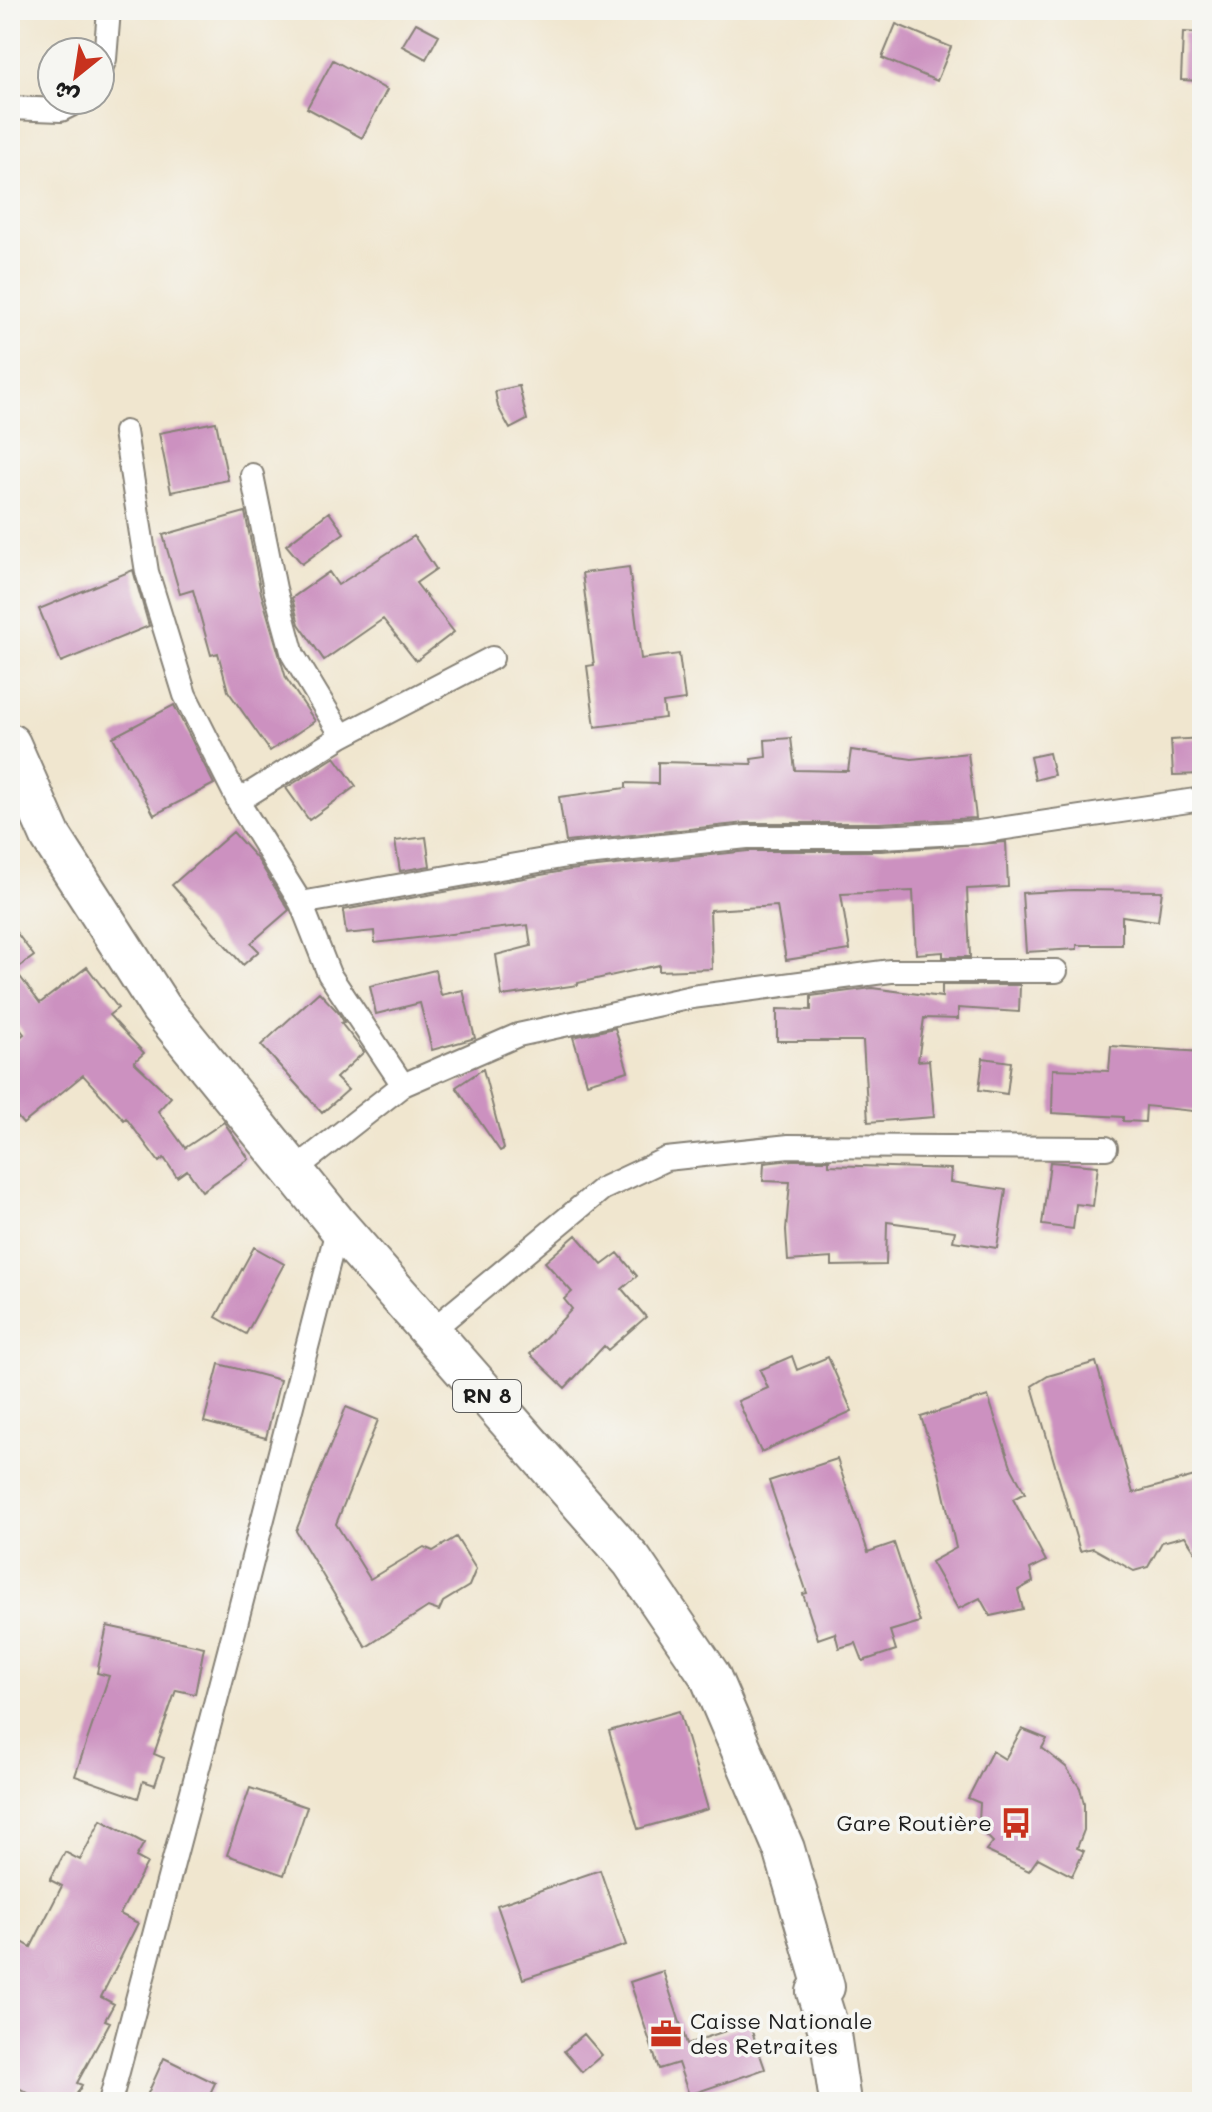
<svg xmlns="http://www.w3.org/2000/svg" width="1212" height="2112" font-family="Mali,'Playpen Sans Arabic',sans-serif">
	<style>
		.building { fill: #cc91c0 }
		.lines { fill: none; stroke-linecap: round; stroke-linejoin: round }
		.street-casing { stroke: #868176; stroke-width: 26 }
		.highway-casing { stroke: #868176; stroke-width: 44 }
		.street { stroke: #fff; stroke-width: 22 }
		.highway { stroke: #fff; stroke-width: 40 }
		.labels { text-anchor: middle; stroke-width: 7; stroke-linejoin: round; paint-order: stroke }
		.shield { fill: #f6f6f2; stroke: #5d5d5c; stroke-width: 2 }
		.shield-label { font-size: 20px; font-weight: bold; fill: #1c1c1c }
		.poi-label { font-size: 22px; fill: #1c1c1c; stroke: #f6f6f2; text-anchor: end }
	</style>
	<rect width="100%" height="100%" fill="#f6f6f2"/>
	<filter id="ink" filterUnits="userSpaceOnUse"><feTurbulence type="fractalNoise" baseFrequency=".0125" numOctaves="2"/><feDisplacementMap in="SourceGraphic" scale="16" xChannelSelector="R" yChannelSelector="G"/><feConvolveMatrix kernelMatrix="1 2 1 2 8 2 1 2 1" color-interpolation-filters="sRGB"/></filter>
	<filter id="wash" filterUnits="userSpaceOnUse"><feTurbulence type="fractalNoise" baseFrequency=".006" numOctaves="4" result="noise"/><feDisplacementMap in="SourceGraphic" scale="32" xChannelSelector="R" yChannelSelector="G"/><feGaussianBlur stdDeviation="1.8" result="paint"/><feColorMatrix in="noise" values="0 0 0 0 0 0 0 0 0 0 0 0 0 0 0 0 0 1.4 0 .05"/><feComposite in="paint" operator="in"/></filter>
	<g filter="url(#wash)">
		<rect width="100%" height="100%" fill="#f0e6cf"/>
		<g id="blocks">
			<!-- building -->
			<path class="building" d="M416,23l23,12 -13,24 -24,-13z
				M896,24l55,23 -14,34 -55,-23z
				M1183,32l19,1v48l-21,-1z
				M333,60l54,30 -25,48 -55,-30z
				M519,386l8,34 -17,9 -12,-22 -3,-16z
				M216,422l12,58 -57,12 -12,-59z
				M245,512l16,81 25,85 29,43 -45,30 -42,-60 -10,-38 -7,2 -18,-65 -13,4 -17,-59z
				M329,512l15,21 -42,31 -16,-19z
				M414,536l22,33 -20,14 38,49 -38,29 -33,-42 -59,41 -25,-36 -7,-26 37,-26 9,13z
				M629,567l12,92 38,-5 6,46 -22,3 2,15 -70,9 -8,-61 7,-1 -12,-92z
				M133,570l16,56 -88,36 -22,-53z
				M174,705l40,79 -60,31 -41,-78z
				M791,738l4,32 53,1 3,-21 61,9 56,-6 8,65 -96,5h-134l-180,19 -7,-45 67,-9v-5l32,1v-22l94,2 -1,-5 15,-2 -1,-17z
				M1202,738v36l-29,1 -2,-35z
				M1049,753l5,22 -19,5 -5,-23z
				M335,757l21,29 -47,34 -23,-32z
				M233,832l25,28 31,50 -38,33 8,8 -16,14 -71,-80z
				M426,837l4,29 -30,5 -5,-30z
				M1006,842l2,45 -41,2 3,68h-27v-5l-27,2 -3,-63 -72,3 9,56 -64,10 -9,-54 -67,4 2,59 -53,2v-6l-81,18v2l-76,11 -6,-41 35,-9 -3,-21 -153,18 -1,-12 -28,3 -3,-24 226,-40 179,-19h133z
				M1073,890l89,1 -4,30 -36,-5v29h-45v4l-51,3 -4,-59z
				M10,924l24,32 -19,14 25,33 47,-36 31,41 -9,7 35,38 -10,9 37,35 -13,14 27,37 39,-26 25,37 -47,32 -15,-21 -10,7 -13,-19 -5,4 -33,-44 -2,2 -41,-45 -60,49 -13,-16v-63l14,-11 -14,-18z
				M435,970l6,25 22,-5 12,48 -43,12 -12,-47 -44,11 -6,-28z
				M942,985h78l-1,27 -61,-4v11l-34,-1 -6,43 11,-1 5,57 -66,5 -5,-81h-86v-32l34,1v-14l61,-8 70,9z
				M319,992l19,20 6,10 -3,1 23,29 -28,26 12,12 -26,23 -61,-68z
				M615,1028l13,43 -41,12 -14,-46z
				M1111,1046l91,6v60l-56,-6 -1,16 -22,-1v-4l-71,-4 1,-44 56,2z
				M983,1058l28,4 -4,32 -28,-4z
				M483,1069l21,80 -4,2 -44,-64z
				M792,1160h37v5l122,4 -1,13 56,8 -9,58 -44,-7 2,-10 -68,-9 -1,43 -54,1v-8l-44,3 -2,-31 4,-48 -27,-1 1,-18z
				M1050,1162l48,4 -5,40 -17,-2 -3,25 -31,-4z
				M576,1235l26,30 16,-12 19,23 -15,13 24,28 -38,33 -4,-4 -39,42 -35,-34 42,-45 -8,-10 8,-7 -27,-30z
				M254,1247l30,17 -38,70 -30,-17z
				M792,1356l5,14 31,-13 24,54 -91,41 -23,-51 30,-13 -8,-18z
				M1096,1362l37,131 69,-19v88l-17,-26 -23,6 -14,25 -14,4 -41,-23 -13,3 -48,-165 16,-10z
				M219,1364l61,16 -14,58 -62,-16z
				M988,1396l24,73 13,24 -12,6 33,62 -16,8 3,13 -15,8 5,19 -33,7 -10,-18 -22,11 -27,-47 25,-14 -17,-76 -18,-55z
				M346,1407l32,13 -42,104 34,55 54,-32 9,4 23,-14 20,32 -7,17 -26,16 -4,9 -11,-4 -62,40 -70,-116z
				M837,1459l31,93 26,-9 26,79 -30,9 6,19 -33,11 -7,-18 -17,5 -4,-15 -17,6 -15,-45 4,-1 -38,-112z
				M107,1626l97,21 -9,47 -19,-4 -22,64 10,4 -9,27 -12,-4 -5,17 -63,-22 34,-100 -12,-3z
				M679,1711l29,98 -70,20 -29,-98z
				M1022,1729l25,10 -5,9 24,19 14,21 4,16v26l-7,18 7,3 -12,25 -34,-18 -9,13 -43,-20 7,-9 -10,-10 -4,-11 1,-18 -12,-5 24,-47 13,8z
				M250,1788l57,19 -23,68 -57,-20z
				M101,1820l43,23 -8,14 11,6 -27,51 18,9 -37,74 13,7 -9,16 5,2 -33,61 5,2 -10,17h-28l-34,-19v-148l21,12 31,-61 -12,-6 15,-28 15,8z
				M600,1870l26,75 -103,34 -26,-74z
				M663,1971l24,73 62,-21 16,46 -76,26 -11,-32 -19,6 -29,-87z
				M584,2034l18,21 -20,17 -18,-21z
				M164,2058l51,25 -9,19h-62z"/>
		</g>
	</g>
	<g filter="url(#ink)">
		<use href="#blocks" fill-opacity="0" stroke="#868176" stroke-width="2"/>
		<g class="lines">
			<defs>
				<path id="street" d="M100,71l5,-12 4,-49
					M10,108l51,2 20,-10
					M125,432l22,140 38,123 58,115 58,93 28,71 74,111
					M252,475l23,114 18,66 49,81
					M238,801l104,-65 150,-78
					M301,903l266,-47 180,-19h133l99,-5 223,-33
					M293,1171l110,-86 115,-50 174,-38 199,-26h165
					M431,1331l171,-142 64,-30 123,-13 317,2
					M110,2102l119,-451 109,-425"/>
				<path id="highway" d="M10,744l41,93 110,171 177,218 294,335 78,115 74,173 40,138 -7,5 13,42 10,68"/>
			</defs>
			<!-- street casing -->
			<use href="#street" class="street-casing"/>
			<!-- highway casing -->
			<use href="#highway" class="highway-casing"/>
			<!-- street -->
			<use href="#street" class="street"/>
			<!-- highway -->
			<use href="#highway" class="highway"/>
		</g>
	</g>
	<!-- icons -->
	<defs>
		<symbol id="bus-bare" viewBox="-9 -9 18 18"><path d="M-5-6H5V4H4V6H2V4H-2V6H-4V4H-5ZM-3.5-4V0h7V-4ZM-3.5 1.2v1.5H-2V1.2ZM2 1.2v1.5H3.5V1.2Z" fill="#c8321e" stroke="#f6f6f2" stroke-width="2.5" paint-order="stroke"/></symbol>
		<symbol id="office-bare" viewBox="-9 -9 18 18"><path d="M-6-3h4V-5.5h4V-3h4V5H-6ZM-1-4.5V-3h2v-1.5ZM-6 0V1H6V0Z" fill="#c8321e" stroke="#f6f6f2" stroke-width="2.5" paint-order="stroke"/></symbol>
	</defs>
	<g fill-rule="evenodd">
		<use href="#bus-bare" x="994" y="1801" width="44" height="44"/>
		<use href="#office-bare" x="644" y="2012" width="44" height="44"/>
	</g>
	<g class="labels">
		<!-- shield labels -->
		<rect class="shield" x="453" y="1380" width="68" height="32" rx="6"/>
		<g class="shield-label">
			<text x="487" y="1403">RN 8</text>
		</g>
		<!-- poi labels -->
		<g class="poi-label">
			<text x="992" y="1831">Gare Routière</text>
			<text x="690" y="2029" text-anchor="start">Caisse Nationale<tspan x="690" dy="25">des Retraites</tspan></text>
		</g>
	</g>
	<!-- margin -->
	<rect width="1212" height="2112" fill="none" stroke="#f6f6f2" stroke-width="40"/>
	<!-- north arrow -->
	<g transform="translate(76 76) rotate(210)"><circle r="38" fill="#f6f6f2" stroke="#9f9f9c" stroke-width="2"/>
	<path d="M0-6L14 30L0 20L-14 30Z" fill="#c8321e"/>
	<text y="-12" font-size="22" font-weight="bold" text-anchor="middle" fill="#1c1c1c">ش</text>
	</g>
</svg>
